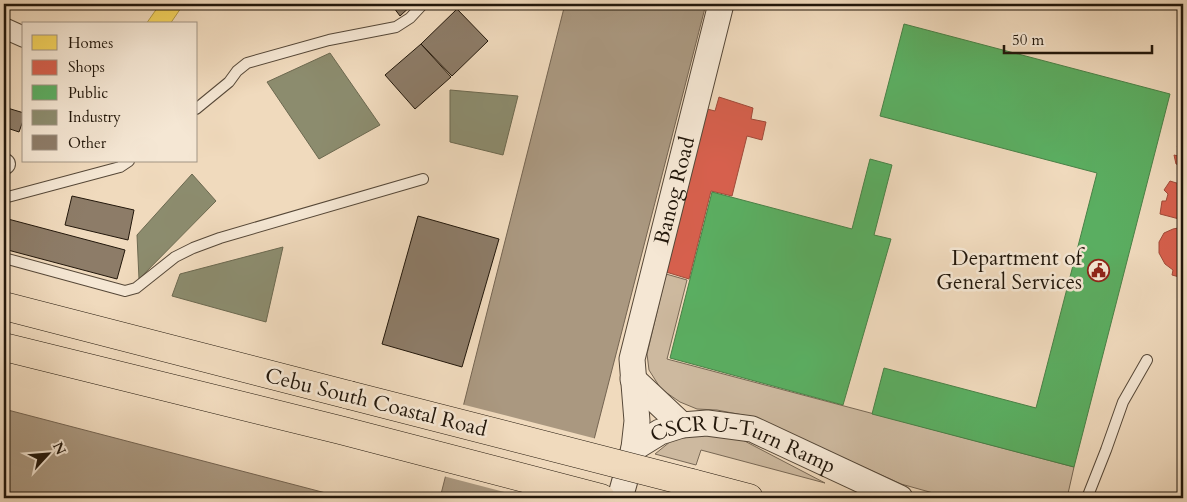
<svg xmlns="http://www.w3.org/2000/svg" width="1187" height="502" font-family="Cardo,serif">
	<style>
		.green { fill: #cdb99f; stroke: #786855 }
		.water { fill: #aa9880; stroke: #746451 }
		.pier { fill: #f0dabd }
		.homes { fill: #f6d55c; stroke: #b69c44 }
		.shops { fill: #d6604d; stroke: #a04a39 }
		.public { fill: #5aae61; stroke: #498147 }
		.industry { fill: #8c8c6e; stroke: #6c6950 }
		.building { fill: #8d7c68; stroke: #22170b }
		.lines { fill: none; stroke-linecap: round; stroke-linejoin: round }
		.service-casing { stroke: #564838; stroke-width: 12 }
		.minor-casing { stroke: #564838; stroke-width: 22 }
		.tertiary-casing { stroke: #564838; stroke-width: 27 }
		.trunk-casing { stroke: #22170b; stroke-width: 29 }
		.service { stroke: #f5e7d4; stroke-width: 10 }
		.minor { stroke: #f5e7d4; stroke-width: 20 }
		.tertiary { stroke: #f5e7d4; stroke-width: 25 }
		.trunk { stroke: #f0dabd; stroke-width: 28 }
		.trunk-bridge-casing { stroke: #22170b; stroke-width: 29; stroke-linecap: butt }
		.trunk-bridge { stroke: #f0dabd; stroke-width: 28 }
		.labels { text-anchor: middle; stroke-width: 5; stroke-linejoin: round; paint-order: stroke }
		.street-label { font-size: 21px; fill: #22170b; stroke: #f5e7d4 }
		.poi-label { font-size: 21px; fill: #22170b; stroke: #f5e7d4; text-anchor: end }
	</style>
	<rect width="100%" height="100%" fill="#f0dabd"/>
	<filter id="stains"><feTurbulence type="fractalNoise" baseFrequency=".004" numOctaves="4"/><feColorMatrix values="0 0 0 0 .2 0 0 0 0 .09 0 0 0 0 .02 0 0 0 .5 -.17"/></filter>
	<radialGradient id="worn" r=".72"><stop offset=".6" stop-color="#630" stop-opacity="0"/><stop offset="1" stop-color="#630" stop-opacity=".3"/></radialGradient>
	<!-- green -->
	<path class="green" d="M666,274l21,6 -20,79 407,108 -7,31h-116l-50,-14 -148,-67 -36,-7 -20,-1 -17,-7 -19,-13 -12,-19 -2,-16z
		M698,433l37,3 90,47 -124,-33 -5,15 -41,-11 16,-13z"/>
	<!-- water -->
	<path class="water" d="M565,4h141l-127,494h-139z
		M4,409l341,89h-341z"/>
	<!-- pier -->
	<path class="pier" d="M461,404l136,35 -15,59h-55l-84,-22z"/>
	<!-- homes -->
	<path class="homes" d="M160,4h22l1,1 -13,19h-24z"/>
	<!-- shops -->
	<path class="shops" d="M719,97l34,11 -2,11 15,3 -4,18 -15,-4 -15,60 -21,-5 -22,88 -23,-7 41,-163 8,2z
		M1182,141h1v25l-7,-2 -2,-9 4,1 2,-7 -3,-2z
		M1170,181l13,4v35l-23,-6 2,-13h4l2,-7 -4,-4z
		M1183,227v51l-11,-3 1,-5 -8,-6 -6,-11v-11l5,-9 9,-4z"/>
	<!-- public -->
	<path class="public" d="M904,24l266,70 -96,373 -202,-53 12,-46 152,40 61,-235 -217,-57z
		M870,159l22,6 -18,70 17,4 -48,166 -173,-47 42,-166 140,37z"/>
	<!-- industry -->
	<path class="industry" d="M330,53l50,72 -61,34 -52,-77z
		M450,90l68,6 -15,59 -53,-13z
		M192,174l24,27 -77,78 -2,-44z
		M283,247l-17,75 -94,-26 8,-22z"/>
	<!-- building -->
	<path class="building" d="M391,4h22l-13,12z
		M457,9l31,32 -36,35 -31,-32z
		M421,44l30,33 -36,32 -30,-34z
		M4,107l20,6v5l-5,14 -15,-5z
		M72,196l62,14 -6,30 -63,-15z
		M418,216l81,23 -37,128 -80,-23z
		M8,219l117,31 -8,29 -113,-30v-14z"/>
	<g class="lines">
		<defs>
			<path id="service" d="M196,109l33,-27 8,-11 10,-8 82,-23 67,-13 14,-9 13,-14
				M4,198l116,-31 9,-6
				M4,258l121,33 11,-3 39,-31 18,-9 27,-10 203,-59
				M1087,498l19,-48 17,-48 24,-42"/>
			<path id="minor" d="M4,28l20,9
				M4,164h1"/>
			<g id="tertiary">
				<path d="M633,379l49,46"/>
				<path id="s1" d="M634,448l26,-16 22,-7 25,-2 45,6 148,69"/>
				<path id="s2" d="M620,498l14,-50 3,-27 -5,-62 89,-355"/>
			</g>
			<path id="trunk" d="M4,306l345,89
				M4,347l336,83 261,68
				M692,483l57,15"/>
		</defs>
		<!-- service casing -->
		<use href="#service" class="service-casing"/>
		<!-- minor casing -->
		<use href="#minor" class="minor-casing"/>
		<!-- tertiary casing -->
		<use href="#tertiary" class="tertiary-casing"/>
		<!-- trunk casing -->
		<use href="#trunk" class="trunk-casing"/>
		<!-- service -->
		<use href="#service" class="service"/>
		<!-- minor -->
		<use href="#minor" class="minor"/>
		<!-- tertiary -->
		<use href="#tertiary" class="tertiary"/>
		<!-- trunk -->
		<use href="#trunk" class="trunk"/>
		<defs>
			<path id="trunk-bridge" d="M349,395l343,88"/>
		</defs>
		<!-- trunk-bridge casing -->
		<use href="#trunk-bridge" class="trunk-bridge-casing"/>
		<!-- trunk-bridge -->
		<use href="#trunk-bridge" class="trunk-bridge"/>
	</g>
	<!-- icons -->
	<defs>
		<symbol id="civic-ring" viewBox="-11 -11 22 22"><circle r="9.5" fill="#f5e7d4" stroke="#8f2418" stroke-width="1.5"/><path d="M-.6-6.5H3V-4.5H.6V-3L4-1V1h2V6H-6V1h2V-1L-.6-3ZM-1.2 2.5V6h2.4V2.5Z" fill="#8f2418"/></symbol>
	</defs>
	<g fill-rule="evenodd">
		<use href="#civic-ring" x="1086" y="258" width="25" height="25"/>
	</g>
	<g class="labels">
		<!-- street labels -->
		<g class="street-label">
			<text dy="7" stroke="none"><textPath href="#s2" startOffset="315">Banog Road</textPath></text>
			<text transform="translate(376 402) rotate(14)" y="7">Cebu South Coastal Road</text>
			<text dy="7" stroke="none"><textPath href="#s1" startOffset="118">CSCR U-Turn Ramp</textPath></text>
		</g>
		<!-- poi labels -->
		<g class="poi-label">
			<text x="1082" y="265">Department of<tspan x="1082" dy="24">General Services</tspan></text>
		</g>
	</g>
	<!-- margin -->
	<rect width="1187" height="502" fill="none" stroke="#f0dabd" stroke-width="20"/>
	<rect x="5" y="5" width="1177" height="492" fill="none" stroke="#22170b" stroke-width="2.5"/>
	<rect x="10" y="10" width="1167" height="482" fill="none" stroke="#22170b"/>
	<!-- legend -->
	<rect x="22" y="22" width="175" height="140" fill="#f5e7d4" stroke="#a19484"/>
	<rect x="32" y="35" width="25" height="15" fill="#f6d55c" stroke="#a19484"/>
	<text x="68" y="48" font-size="15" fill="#22170b">Homes</text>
	<rect x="32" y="60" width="25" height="15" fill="#d6604d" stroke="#a19484"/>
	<text x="68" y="72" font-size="15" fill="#22170b">Shops</text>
	<rect x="32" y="85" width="25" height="15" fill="#5aae61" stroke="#a19484"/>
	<text x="68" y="98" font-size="15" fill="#22170b">Public</text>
	<rect x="32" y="110" width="25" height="15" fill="#8c8c6e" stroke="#a19484"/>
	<text x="68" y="122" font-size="15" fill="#22170b">Industry</text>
	<rect x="32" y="135" width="25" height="15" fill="#8d7c68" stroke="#a19484"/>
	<text x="68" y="148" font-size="15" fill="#22170b">Other</text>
	<!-- north arrow -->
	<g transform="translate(48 454) rotate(64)" stroke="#f5e7d4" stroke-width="4" paint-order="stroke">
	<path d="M0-4L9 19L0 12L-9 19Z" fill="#22170b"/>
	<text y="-8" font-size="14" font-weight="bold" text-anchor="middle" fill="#22170b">N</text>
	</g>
	<!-- scale -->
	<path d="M1004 45v8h148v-8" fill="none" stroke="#22170b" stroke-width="2.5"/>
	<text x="1012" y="45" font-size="15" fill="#22170b" stroke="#f5e7d4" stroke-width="4" paint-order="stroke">50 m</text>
	<rect width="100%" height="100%" filter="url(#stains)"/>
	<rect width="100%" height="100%" fill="url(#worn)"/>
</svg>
